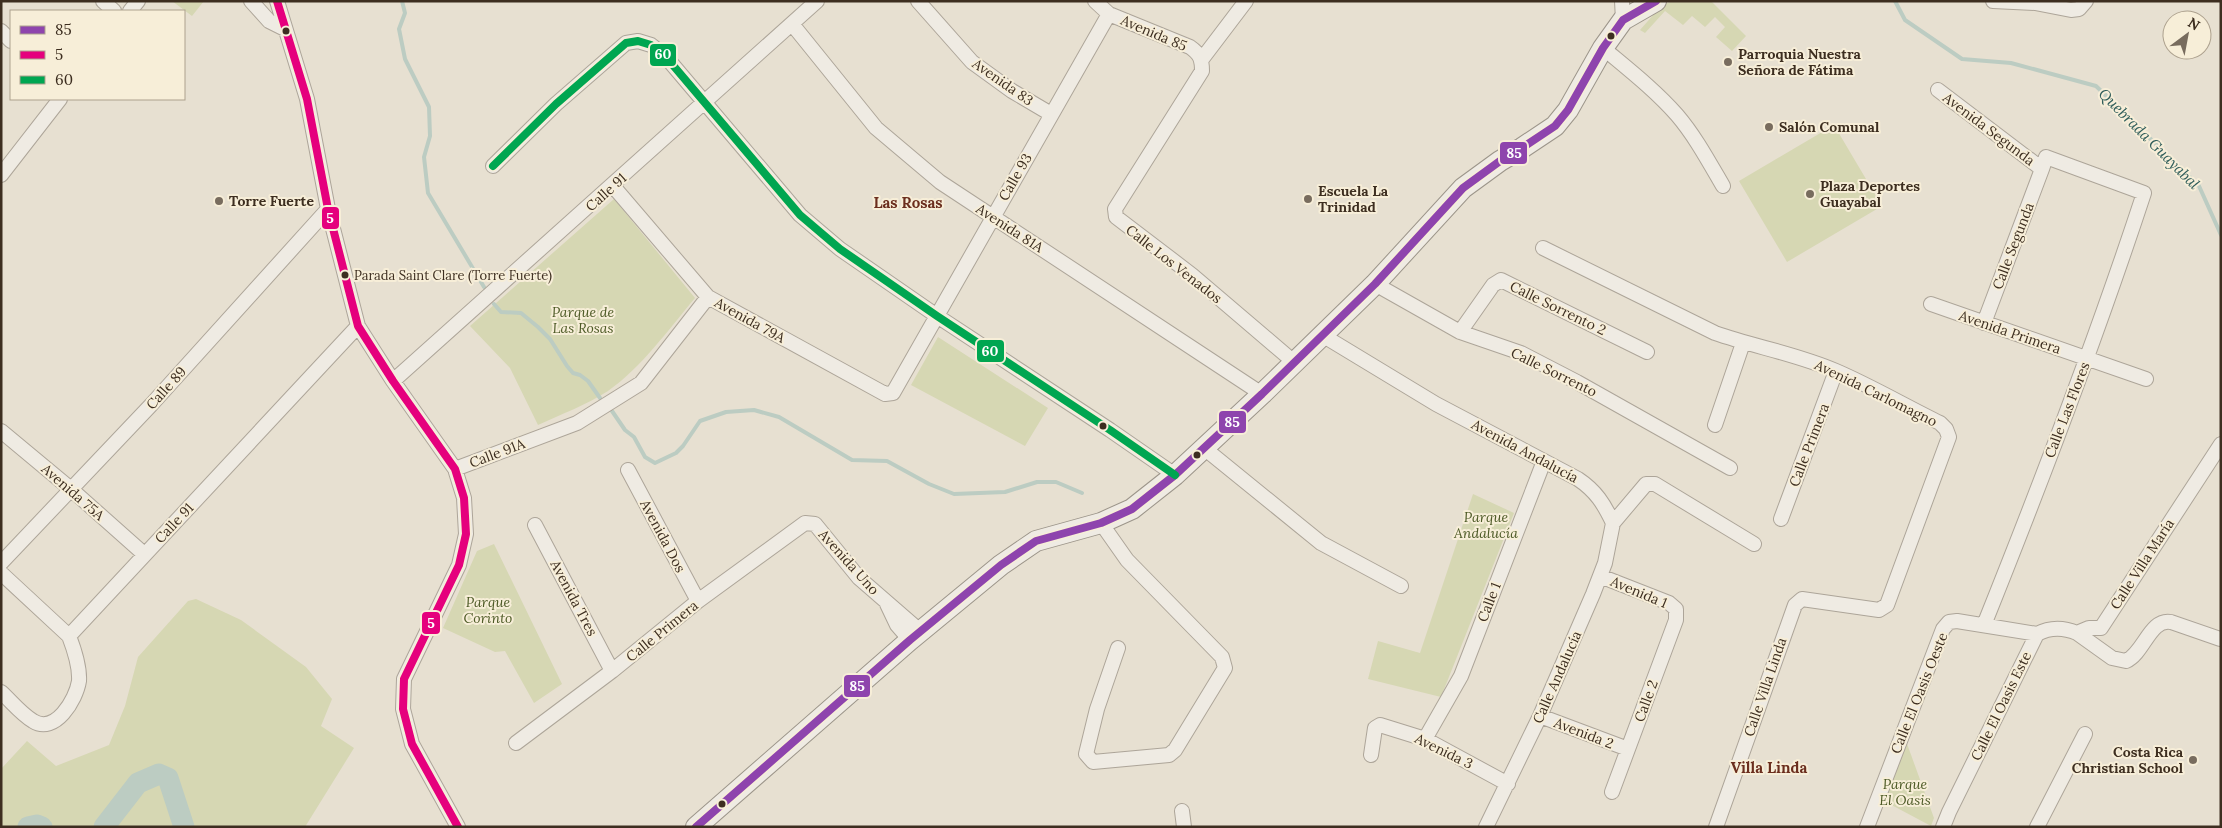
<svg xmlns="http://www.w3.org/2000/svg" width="2222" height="828" font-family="Lora,serif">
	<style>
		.green { fill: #d6d7b3 }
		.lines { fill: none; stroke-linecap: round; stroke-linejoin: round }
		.stream { stroke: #bcccc2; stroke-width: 4 }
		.river { stroke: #bcccc2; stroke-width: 21 }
		.street-casing { stroke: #ada599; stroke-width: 16 }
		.secondary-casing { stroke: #9c958a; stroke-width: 22 }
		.street { stroke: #efebe3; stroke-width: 14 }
		.secondary { stroke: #efebe3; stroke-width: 20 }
		.bus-1-casing { stroke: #f7eed8; stroke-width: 11 }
		.bus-2-casing { stroke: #f7eed8; stroke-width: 11 }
		.bus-3-casing { stroke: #f7eed8; stroke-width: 11 }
		.bus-1 { stroke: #8e44ad; stroke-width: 8 }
		.bus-2 { stroke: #e5007d; stroke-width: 8 }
		.bus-3 { stroke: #00a651; stroke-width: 8 }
		.bus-dot { fill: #3d2e20; stroke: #f7eed8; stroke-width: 2 }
		.poi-dot { fill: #786c5e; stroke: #f7eed8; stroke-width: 2 }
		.labels { text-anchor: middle; stroke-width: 4; stroke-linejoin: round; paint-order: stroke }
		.bus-label { font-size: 13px; fill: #3d2e20; stroke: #f7eed8; text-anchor: start }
		.street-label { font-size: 14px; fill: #3d2e20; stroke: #f7eed8 }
		.poi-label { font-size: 14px; font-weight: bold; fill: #3d2e20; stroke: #f7eed8; text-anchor: start }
		.park-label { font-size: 14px; font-style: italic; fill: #4d5a26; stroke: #f7eed8 }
		.water-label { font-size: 15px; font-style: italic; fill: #2f5d5a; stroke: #f7eed8 }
		.neighbourhood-label { font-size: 15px; font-weight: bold; fill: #6b2e1e; stroke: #f7eed8 }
		.line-badge { stroke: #f7eed8; stroke-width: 2 }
		.badge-label { font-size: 14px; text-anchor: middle; font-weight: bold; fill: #fff }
	</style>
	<rect width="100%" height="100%" fill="#e7e0d1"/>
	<!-- green -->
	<path class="green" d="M172,1h32l-12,15z
		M1673,1h38l35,35 -14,15 -16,-14 9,-10 -10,-10 -10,10 -13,-11 -9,9 -18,-14 -20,22 -5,-3 22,-25z
		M1834,125l48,81 -95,56 -48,-81z
		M614,199l81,99c-27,32 -53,69 -87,93 -22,14 -46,23 -70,34l-28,-57 -40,-42z
		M938,337l110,71 -23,38 -114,-61z
		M1473,494l41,19 -73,184 -73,-18 10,-38 42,12z
		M494,544l68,140 -28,19 -29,-52 -10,1 -52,-24 34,-77z
		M196,599l45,21 65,47 26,32 -11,27 33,22 -49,79h-304v-58l26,-28 29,25 53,-21 16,-39 13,-49 50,-56z
		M1906,741l28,77 -3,8 -47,-25z"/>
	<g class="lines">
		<!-- stream -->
		<path class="stream" d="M402,1l3,12 -6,16 6,30 24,48 1,29 -6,21 4,36 56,94
			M1895,1l10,19 57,39 49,4 85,23 103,100 22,49
			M494,304l7,8 20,1 17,14 12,12 17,27 6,7 7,2 8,6 12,17
			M612,411l13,19 9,7 11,20 10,6 21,-10 7,-7 17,-25 26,-9 28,-2 25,7 73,43 35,1 42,23 25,10 51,-2 32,-10h19l26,11"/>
		<!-- river -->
		<path class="river" d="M28,827l9,-2 5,2
			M104,827l34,-44 21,-9 9,4 16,49"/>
		<defs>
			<path id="street" d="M103,1l11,10
				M251,1l18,20 16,8
				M277,1l30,98 21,110 30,117 35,55 62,88 9,29 2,36 -7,31 -55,114 -1,30 9,35 46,83
				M918,1l54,61 40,29 39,23
				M1095,1l14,13 81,33c10,7 12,12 12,24l-87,138 1,8 76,58 102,87
				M1622,1l1,19
				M1993,1l42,2 36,7 8,-1 7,-8
				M130,11l8,-10
				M792,24l84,104 64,54 322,212
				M1,31l10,10
				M1603,48c25,21 52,42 74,67 18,21 32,47 46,71
				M1202,59l44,-58
				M1938,90l104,79 4,-12 98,36c-48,146 -103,290 -160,432
				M493,166l63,-62 70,-61 12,-2 13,4 15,12 134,158 40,34 97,67 173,114 65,45
				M1,175l59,-76
				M613,186l95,111 177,97 8,-1 216,-379
				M1543,248l172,85c40,14 82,21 121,38 35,15 69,35 104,52l6,6 3,8 -62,168 -8,5 -77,-11 -7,6 -79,222
				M1375,284l85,48 61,21 56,29 153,86
				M1931,304l215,75
				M1984,323l58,-154
				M1460,332l33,-47 8,-5 146,72
				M1322,335l114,69 142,75c18,12 26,25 35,44l33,-39h9l99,60
				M393,381l424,-380
				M1715,425l28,-82
				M1,431l71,59 72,64
				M1204,448l117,95 80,43
				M455,469l122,-46 64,-40 67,-86
				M628,470l70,131
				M1781,519l55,-148
				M1101,523l26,37 95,97 3,11 -50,82 -6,5 -76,7 -7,-8 11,-45 21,-61
				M535,525l77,146
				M1,563l150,-158 177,-196
				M1,573l68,63
				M1600,576l69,27 7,6v11l-64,172
				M887,604l10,21 13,15
				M2077,633l35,25 14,3c18,-8 24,-43 45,-39l49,17
				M2037,634c13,-7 26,-7 40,-1l12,-5h12l120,-184
				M1,692c10,9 20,22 32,29 22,14 43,-21 46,-40 1,-15 -5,-32 -10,-45l289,-310
				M1540,716l88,33
				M1425,739l36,-63 83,-215
				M516,743l96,-72 86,-70 107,-78 10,1 44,54 61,53
				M1371,755l4,-27 5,-3 45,14 83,45
				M1182,811l2,16
				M1486,827l54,-111 53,-122 12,-31 8,-40
				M1867,827l76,-198 6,-7 8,-1 80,13 -88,178 -6,15
				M2037,827l48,-93"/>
			<path id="secondary" d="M696,827l214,-187 91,-75 35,-24 65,-18 31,-14 43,-34 87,-81 113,-110 88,-96 37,-27 22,-13 33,-22 13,-16 35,-62 20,-28 33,-19"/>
		</defs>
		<!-- street casing -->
		<use href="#street" class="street-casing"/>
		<!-- secondary casing -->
		<use href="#secondary" class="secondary-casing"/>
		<!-- street -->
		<use href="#street" class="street"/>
		<!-- secondary -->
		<use href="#secondary" class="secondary"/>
		<defs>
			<path id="bus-1" d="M696,827l214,-187 91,-75 35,-24 65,-18 31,-14 43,-34 87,-81 113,-110 88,-96 37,-27 22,-13 33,-22 13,-16 35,-62 20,-28 33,-19"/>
			<path id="bus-2" d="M277,1l30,98 21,110 30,117 35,55 62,88 9,29 2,36 -7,31 -55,114 -1,30 9,35 46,83"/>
			<path id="bus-3" d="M493,166l63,-62 70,-61 12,-2 13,4 15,12 134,158 40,34 97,67 173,114 65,45"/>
		</defs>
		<!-- bus-1 casing -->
		<use href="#bus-1" class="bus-1-casing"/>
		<!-- bus-2 casing -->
		<use href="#bus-2" class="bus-2-casing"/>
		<!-- bus-3 casing -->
		<use href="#bus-3" class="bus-3-casing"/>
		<!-- bus-1 -->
		<use href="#bus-1" class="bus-1"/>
		<!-- bus-2 -->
		<use href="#bus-2" class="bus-2"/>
		<!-- bus-3 -->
		<use href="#bus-3" class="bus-3"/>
	</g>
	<!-- markers -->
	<g class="bus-dot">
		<circle cx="286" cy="31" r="4.5"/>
		<circle cx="1611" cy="36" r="4.5"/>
		<circle cx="345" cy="275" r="4.5"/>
		<circle cx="1103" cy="426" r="4.5"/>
		<circle cx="1197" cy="455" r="4.5"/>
		<circle cx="722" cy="804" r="4.5"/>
	</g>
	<g class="poi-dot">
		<circle cx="1728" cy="62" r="5"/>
		<circle cx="1769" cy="127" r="5"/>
		<circle cx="1810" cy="194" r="5"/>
		<circle cx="1308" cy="199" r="5"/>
		<circle cx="219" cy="201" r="5"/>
		<circle cx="2193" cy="760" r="5"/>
	</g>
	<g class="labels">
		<!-- bus labels -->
		<g class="bus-label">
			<text x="354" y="280">Parada Saint Clare (Torre Fuerte)</text>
		</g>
		<!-- street labels -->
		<g class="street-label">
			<text transform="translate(1154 33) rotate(23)" y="5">Avenida 85</text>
			<text transform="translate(1003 82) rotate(35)" y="5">Avenida 83</text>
			<text transform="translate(1989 129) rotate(37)" y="5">Avenida Segunda</text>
			<text transform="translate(1015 177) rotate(-60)" y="5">Calle 93</text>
			<text transform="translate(606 192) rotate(-42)" y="5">Calle 91</text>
			<text transform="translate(1010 228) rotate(33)" y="5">Avenida 81A</text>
			<text transform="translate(2013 246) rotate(-69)" y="5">Calle Segunda</text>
			<text transform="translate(1174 264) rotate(38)" y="5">Calle Los Venados</text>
			<text transform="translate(1558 308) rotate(26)" y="5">Calle Sorrento 2</text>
			<text transform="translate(750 320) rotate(29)" y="5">Avenida 79A</text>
			<text transform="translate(2010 332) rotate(19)" y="5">Avenida Primera</text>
			<text transform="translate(1554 372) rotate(26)" y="5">Calle Sorrento</text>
			<text transform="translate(166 388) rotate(-48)" y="5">Calle 89</text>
			<text transform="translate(1876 393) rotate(26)" y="5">Avenida Carlomagno</text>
			<text transform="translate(2067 410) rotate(-69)" y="5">Calle Las Flores</text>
			<text transform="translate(1809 445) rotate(-69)" y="5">Calle Primera</text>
			<text transform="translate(1525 451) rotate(28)" y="5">Avenida Andalucía</text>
			<text transform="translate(497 453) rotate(-21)" y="5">Calle 91A</text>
			<text transform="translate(73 492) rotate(41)" y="5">Avenida 75A</text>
			<text transform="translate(174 523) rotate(-47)" y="5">Calle 91</text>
			<text transform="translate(663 536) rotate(62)" y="5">Avenida Dos</text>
			<text transform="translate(849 562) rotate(48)" y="5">Avenida Uno</text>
			<text transform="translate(2142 564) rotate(-57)" y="5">Calle Villa María</text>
			<text transform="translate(1639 592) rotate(23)" y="5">Avenida 1</text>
			<text transform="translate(574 598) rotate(62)" y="5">Avenida Tres</text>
			<text transform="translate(1489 602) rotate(-69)" y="5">Calle 1</text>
			<text transform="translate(662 631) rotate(-39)" y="5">Calle Primera</text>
			<text transform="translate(1557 677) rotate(-66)" y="5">Calle Andalucía</text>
			<text transform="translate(1765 687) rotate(-71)" y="5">Calle Villa Linda</text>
			<text transform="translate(1919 693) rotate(-68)" y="5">Calle El Oasis Oeste</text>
			<text transform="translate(1646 701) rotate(-70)" y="5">Calle 2</text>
			<text transform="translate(2001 706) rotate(-64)" y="5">Calle El Oasis Este</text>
			<text transform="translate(1584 733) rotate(21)" y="5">Avenida 2</text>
			<text transform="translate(1444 751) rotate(26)" y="5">Avenida 3</text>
		</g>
		<!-- poi labels -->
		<g class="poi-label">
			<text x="1738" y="59">Parroquia Nuestra<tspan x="1738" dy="16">Señora de Fátima</tspan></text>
			<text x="1779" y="132">Salón Comunal</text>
			<text x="1820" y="191">Plaza Deportes<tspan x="1820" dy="16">Guayabal</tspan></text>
			<text x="1318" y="196">Escuela La<tspan x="1318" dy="16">Trinidad</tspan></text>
			<text x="229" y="206">Torre Fuerte</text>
			<text x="2183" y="757" text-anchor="end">Costa Rica<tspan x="2183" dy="16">Christian School</tspan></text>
		</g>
		<!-- park labels -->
		<g class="park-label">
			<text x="583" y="317">Parque de<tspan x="583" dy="16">Las Rosas</tspan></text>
			<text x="1486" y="522">Parque<tspan x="1486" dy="16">Andalucía</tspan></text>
			<text x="488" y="607">Parque<tspan x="488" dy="16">Corinto</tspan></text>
			<text x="1905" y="789">Parque<tspan x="1905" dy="16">El Oasis</tspan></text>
		</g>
		<!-- water labels -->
		<g class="water-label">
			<text transform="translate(2149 139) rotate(45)" y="5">Quebrada Guayabal</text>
		</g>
		<!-- neighbourhood labels -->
		<g class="neighbourhood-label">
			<text x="908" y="208">Las Rosas</text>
			<text x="1769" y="773">Villa Linda</text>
		</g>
	</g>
	<g class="line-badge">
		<rect x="649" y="43" width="28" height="24" rx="5" fill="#00a651"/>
		<rect x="1499" y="141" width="29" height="24" rx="5" fill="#8e44ad"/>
		<rect x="321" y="206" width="19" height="24" rx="5" fill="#e5007d"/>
		<rect x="976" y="339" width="29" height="24" rx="5" fill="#00a651"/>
		<rect x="1218" y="410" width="29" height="24" rx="5" fill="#8e44ad"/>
		<rect x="421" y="611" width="20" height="24" rx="5" fill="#e5007d"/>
		<rect x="843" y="674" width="28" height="24" rx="5" fill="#8e44ad"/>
	</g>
	<g class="badge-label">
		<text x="663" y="59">60</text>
		<text x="1514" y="158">85</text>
		<text x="330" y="223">5</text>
		<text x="990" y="356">60</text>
		<text x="1232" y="427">85</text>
		<text x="431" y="628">5</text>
		<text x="857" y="691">85</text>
	</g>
	<!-- border -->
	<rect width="2222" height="828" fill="none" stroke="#3d2e20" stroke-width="5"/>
	<!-- legend -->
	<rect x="10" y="10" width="175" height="90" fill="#f7eed8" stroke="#ada18e"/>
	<rect x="20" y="26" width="25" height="8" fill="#8e44ad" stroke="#ada18e"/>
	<text x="55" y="35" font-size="15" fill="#3d2e20">85</text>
	<rect x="20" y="51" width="25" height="8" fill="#e5007d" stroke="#ada18e"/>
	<text x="55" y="60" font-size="15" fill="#3d2e20">5</text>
	<rect x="20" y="76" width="25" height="8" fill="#00a651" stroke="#ada18e"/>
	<text x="55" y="85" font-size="15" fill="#3d2e20">60</text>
	<!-- north arrow -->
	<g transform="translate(2187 35) rotate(32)"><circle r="24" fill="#f7eed8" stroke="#ada18e"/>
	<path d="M0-4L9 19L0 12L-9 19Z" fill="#786c5e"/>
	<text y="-8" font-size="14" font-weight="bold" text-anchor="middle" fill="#3d2e20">N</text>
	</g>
</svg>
